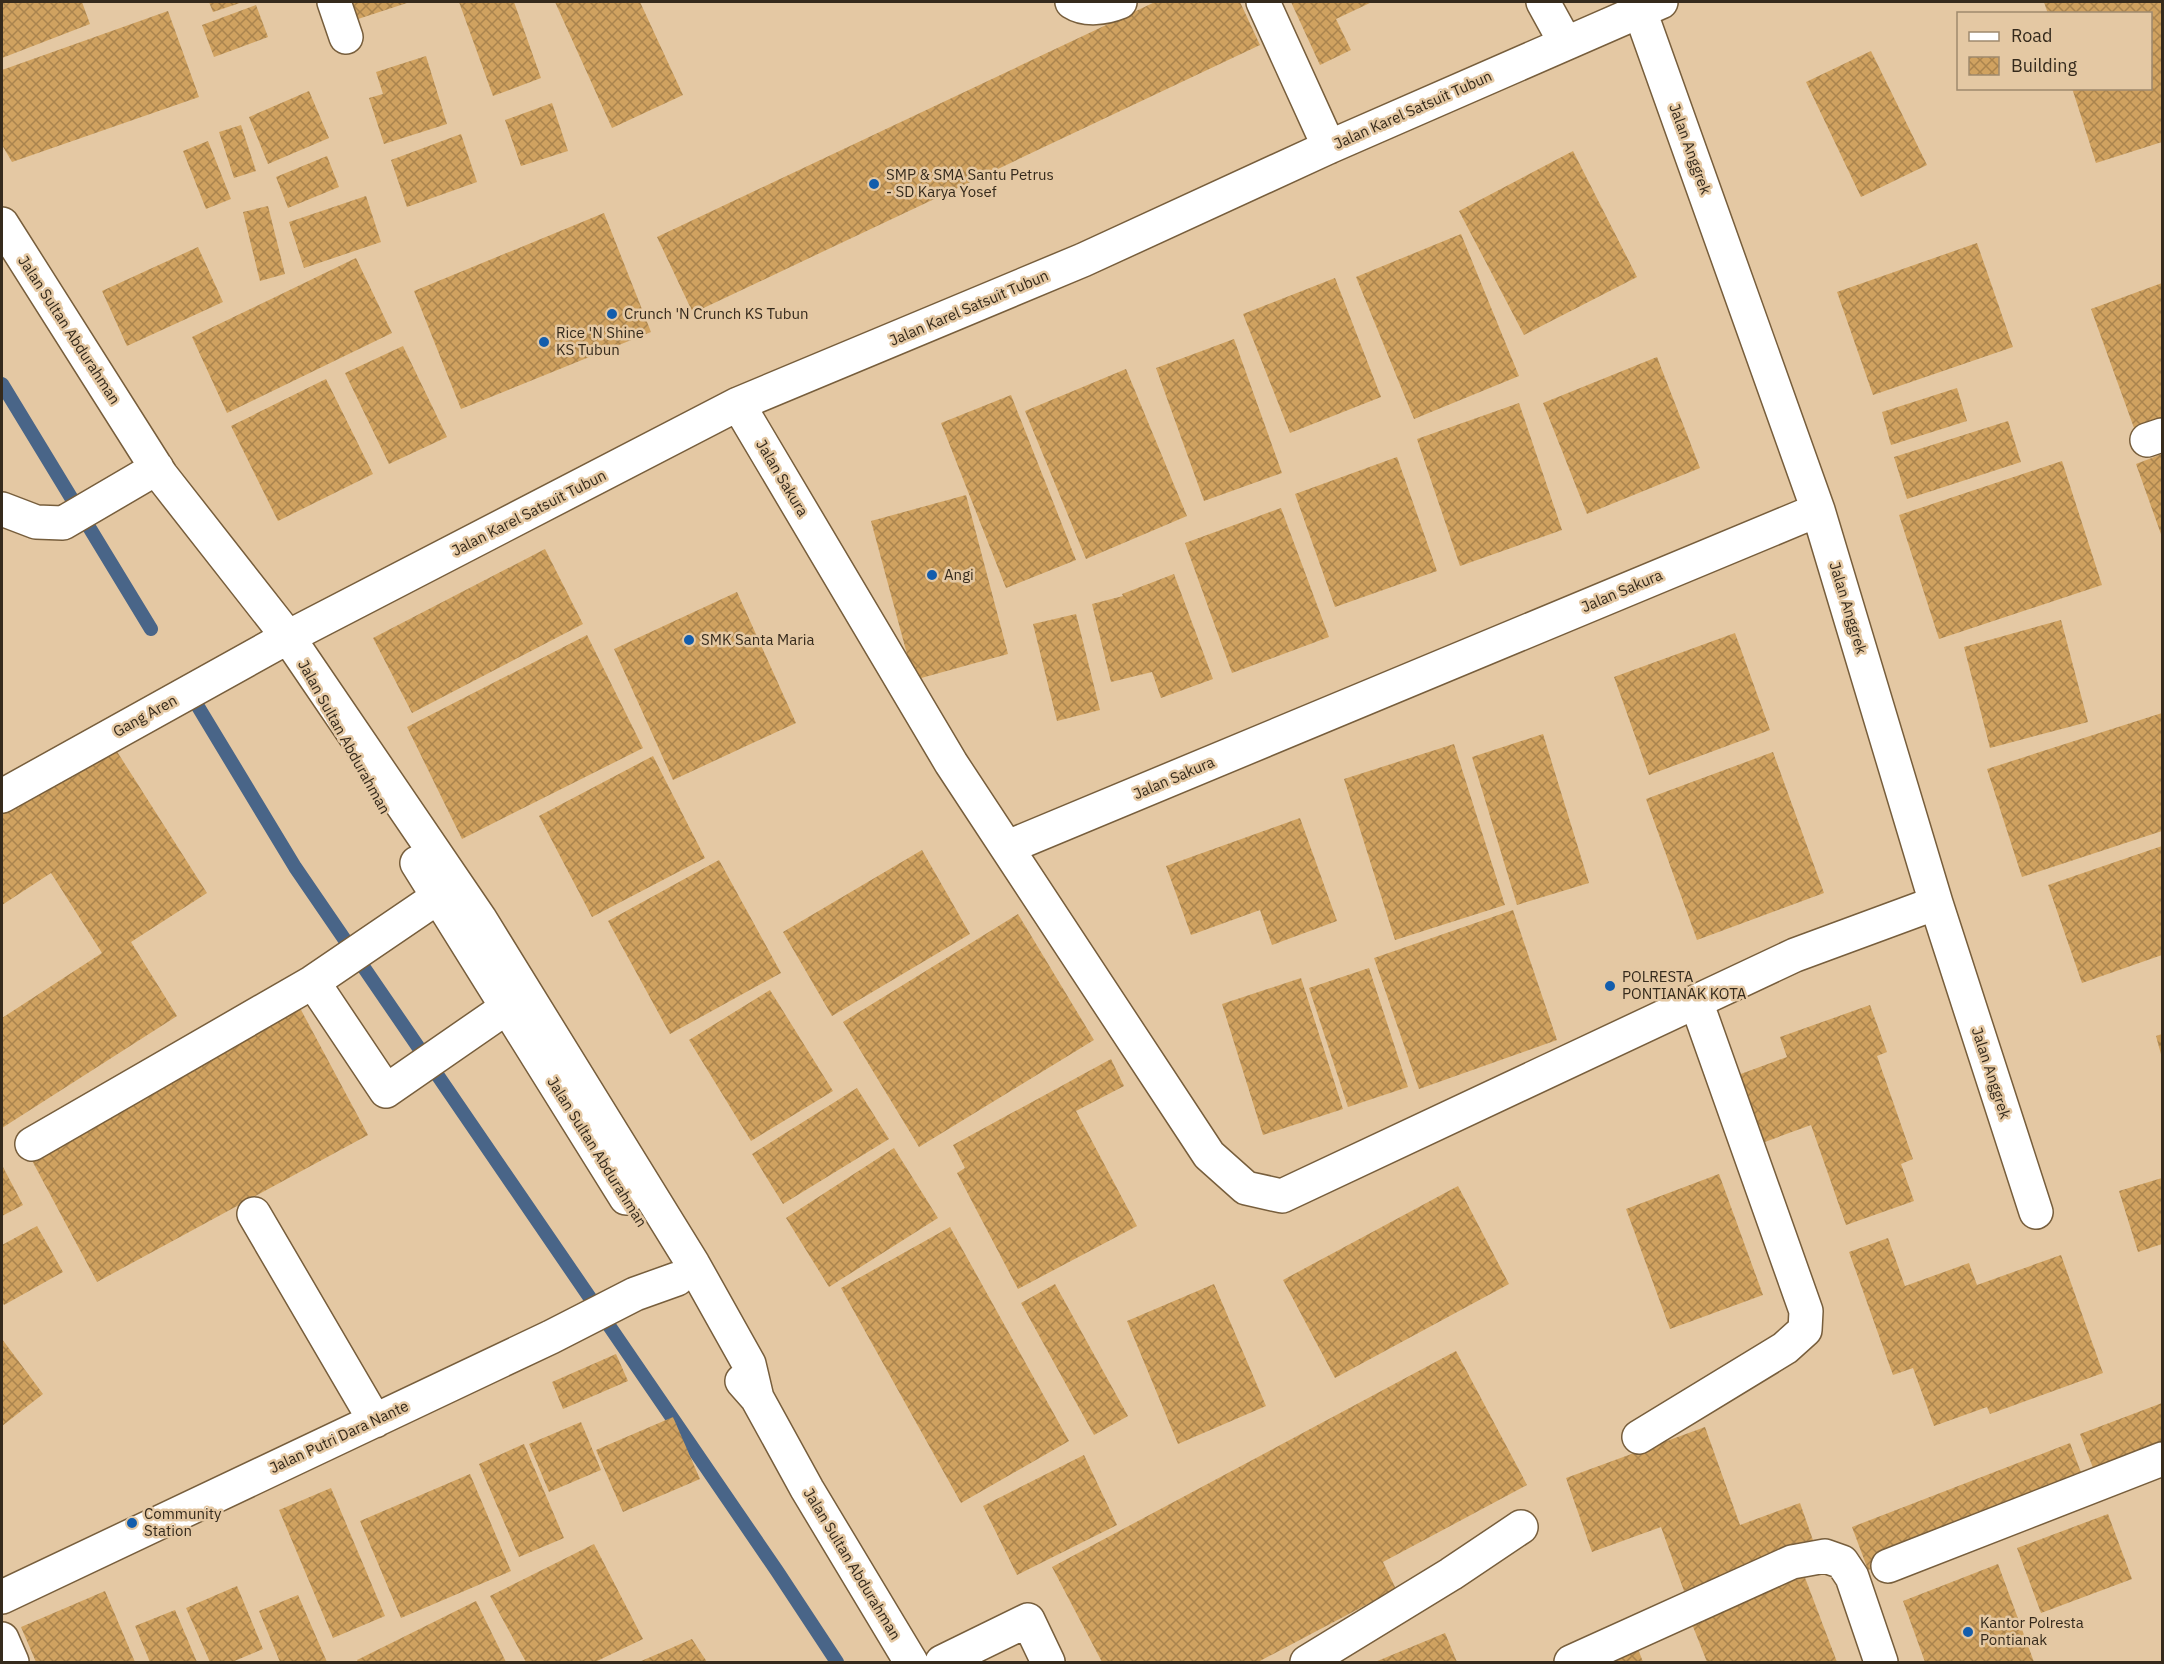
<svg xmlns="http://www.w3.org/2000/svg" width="2164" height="1664" font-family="'IBM Plex Sans',sans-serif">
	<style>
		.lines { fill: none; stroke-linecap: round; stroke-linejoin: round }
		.stream { stroke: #496588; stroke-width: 14 }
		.building { fill: url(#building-cross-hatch) }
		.minor-casing { stroke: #775e3c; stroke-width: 36 }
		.minor { stroke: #fff; stroke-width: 33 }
		.poi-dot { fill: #135dac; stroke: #e4c8a3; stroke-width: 2 }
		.labels { text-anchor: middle; stroke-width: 5; stroke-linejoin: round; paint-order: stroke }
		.street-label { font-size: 15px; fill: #352a1c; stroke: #e4c8a3 }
		.poi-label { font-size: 15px; fill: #352a1c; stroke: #e4c8a3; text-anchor: start }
	</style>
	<defs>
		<pattern id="building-cross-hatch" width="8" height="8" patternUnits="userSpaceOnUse" patternTransform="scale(1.5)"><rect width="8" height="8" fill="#d0a260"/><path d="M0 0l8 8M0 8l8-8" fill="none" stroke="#aa844e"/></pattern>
	</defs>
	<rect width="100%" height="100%" fill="#e4c8a3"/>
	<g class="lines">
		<!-- stream -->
		<path class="stream" d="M2,384l149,245
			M191,695l104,172 482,704 60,91"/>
	</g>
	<!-- building -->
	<path class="building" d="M2,2h80l8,22 -88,34z
		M209,2h34l-30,10z
		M352,2h58l-52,17z
		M459,2h55l27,76 -48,18z
		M555,2h85l43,93 -71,33z
		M1155,2h85l20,43 -567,268 -36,-76z
		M1291,2h81l-36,17 15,31 -31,15z
		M2044,2h118v140l-66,21 -24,-75h78v-74h-102z
		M256,5l12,32 -54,20 -12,-32z
		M168,11l31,86 -187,65 -10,-17v-75z
		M1871,51l56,114 -66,32 -55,-115z
		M426,56l21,68 -63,20 -15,-46 14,-4 -7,-22z
		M309,91l20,47 -61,26 -19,-47z
		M552,103l16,48 -47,15 -16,-46z
		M241,125l15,46 -22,7 -15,-46z
		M461,134l16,48 -70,25 -16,-47z
		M208,141l23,58 -25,10 -23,-58z
		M1573,151l64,126 -113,58 -65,-124z
		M327,156l12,31 -51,21 -12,-31z
		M366,196l15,46 -77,26 -15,-46z
		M268,206l17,68 -25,7 -17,-69z
		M604,213l47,119 -190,77 -47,-118z
		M1461,234l58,142 -105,43 -58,-142z
		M1977,243l36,104 -140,48 -36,-103z
		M198,247l25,55 -96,44 -25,-55z
		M356,258l36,75 -165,80 -35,-76z
		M1335,278l46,119 -91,36 -47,-119z
		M2162,283v147l-24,9 -47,-130z
		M1234,339l48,134 -78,28 -48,-133z
		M403,346l44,91 -58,27 -44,-91z
		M1657,357l43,111 -113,46 -44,-111z
		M1126,369l61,147 -101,43 -61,-148z
		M326,379l47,95 -95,47 -47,-95z
		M1957,388l10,33 -76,24 -9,-33z
		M1011,395l65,165 -70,28 -65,-165z
		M1519,403l43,127 -102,36 -43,-127z
		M2008,421l13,41 -114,37 -13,-42z
		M2162,454v83l-26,-73z
		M1397,457l40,114 -102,36 -40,-113z
		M2062,461l40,124 -163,54 -40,-124z
		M966,495l42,159 -94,26 -43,-159z
		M1281,508l48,129 -97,36 -47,-130z
		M545,549l38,75 -171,89 -39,-75z
		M1174,574l39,105 -52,19 -9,-26 -41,10 -19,-78 31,-8 -1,-2z
		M737,592l59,131 -123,57 -59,-131z
		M1076,614l24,96 -43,11 -24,-97z
		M2061,620l27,102 -98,26 -26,-101z
		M1735,633l35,97 -121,45 -35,-98z
		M587,635l56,113 -181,91 -55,-112z
		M2162,713v118l-140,46 -35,-108z
		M102,728l105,165 -76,49 46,74 -175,112v-110l100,-65 -51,-80 -49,32v-113z
		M1543,734l46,149 -72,22 -45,-148z
		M1454,744l51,161 -110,35 -51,-161z
		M1773,752l51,141 -127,47 -51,-141z
		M653,756l52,102 -113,59 -53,-101z
		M1300,818l37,103 -65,24 -12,-35 -69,25 -25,-69z
		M2162,846v109l-80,28 -34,-98z
		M922,850l48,84 -138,82 -49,-84z
		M719,860l62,113 -111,61 -62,-113z
		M1513,910l44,130 -138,49 -45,-131z
		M1018,914l76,126 -175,107 -76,-125z
		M1369,968l39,119 -60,20 -39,-119z
		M1301,978l42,131 -80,26 -41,-131z
		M770,990l63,101 -82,50 -62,-101z
		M1870,1005l17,47 -10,4 36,103 -12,5 13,37 -68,24 -35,-100 -49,18 -24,-68 49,-18 -7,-20z
		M300,1008l68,127 -271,147 -68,-127z
		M2162,1034v24l-6,-22z
		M1111,1059l13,27 -48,25 61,115 -119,63 -61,-116 8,-5 -12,-23z
		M857,1088l32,51 -106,65 -31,-50z
		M894,1148l44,70 -109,69 -43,-69z
		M3,1167l20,38 -21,11v-48z
		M1719,1174l44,121 -93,34 -44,-120z
		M2162,1178v66l-24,8 -19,-61z
		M1458,1186l51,98 -174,94 -52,-98z
		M37,1226l26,46 -59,33 -2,-4v-56z
		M950,1227l119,214 -108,62 -120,-215z
		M1888,1238l17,48 64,-23 8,22 84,-30 42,118 -113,41 -3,-7 -53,19 -21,-58 -20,7 -44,-123z
		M1055,1284l73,132 -34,19 -73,-132z
		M1214,1284l52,122 -88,38 -51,-123z
		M2,1339l41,55 -41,32z
		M1456,1351l71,134 -144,77 13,27 -138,73h-156l-50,-95z
		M616,1354l12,27 -65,28 -11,-27z
		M2162,1403v44l-67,26 -15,-39z
		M673,1417l27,62 -77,33 -27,-62z
		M581,1422l20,48 -52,22 -20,-48z
		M1705,1427l35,98 60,-22 14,40 -130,48 -23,-64 -69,25 -26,-74z
		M2070,1443l16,43 -218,84 -16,-43z
		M524,1444l40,94 -45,19 -40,-93z
		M1084,1455l33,70 -100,50 -34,-69z
		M470,1474l41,97 -110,47 -41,-97z
		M331,1488l54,128 -52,22 -54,-128z
		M2108,1514l24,65 -91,34 -24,-65z
		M594,1544l49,95 -48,23h-69l-36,-66z
		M1998,1564l36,98h-109l-22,-61z
		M1804,1575l33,87h-130l-17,-43z
		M237,1586l26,63 -31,13h-22l-24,-54z
		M105,1591l30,71h-99l-15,-35z
		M298,1595l29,67h-47l-21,-51z
		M476,1601l30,61h-148l-1,-2z
		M175,1610l22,52h-47l-15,-36z
		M1445,1633l12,29h-82z
		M692,1639l15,23h-68z
		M1635,1641l8,21h-64z"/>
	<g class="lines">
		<defs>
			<path id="minor" d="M334,2l12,35
				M1072,2c14,9 33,6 48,0
				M1263,2l66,145
				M1543,2l22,40
				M1640,11l178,499 118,393 100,309
				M2,224l159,251 127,162 192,282 213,345 56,100 8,34
				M738,404l213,359 258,392 37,33 36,8 513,-241 141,-52
				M2147,440l15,-5
				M2,509l34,13 27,1 94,-55
				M2,796l286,-159 450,-233 345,-144 246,-113 332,-145
				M1008,847l810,-337
				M417,863l209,335
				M438,897l-125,85 73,109 120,-83
				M32,1144l281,-162
				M254,1214l121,207
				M742,1381l15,17 50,91 104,173
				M1639,1437l146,-89 20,-18 1,-19 -109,-307
				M1888,1566l274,-107
				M2,1597l549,-260 84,-43 42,-15
				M2,1639l10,23
				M942,1662l86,-42 20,42
				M1307,1662l144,-88 70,-47
				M1571,1662l221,-100 33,-6 17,6 10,15 29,85"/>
		</defs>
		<!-- minor casing -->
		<use href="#minor" class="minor-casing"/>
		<!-- minor -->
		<use href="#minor" class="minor"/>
	</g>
	<!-- markers -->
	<g class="poi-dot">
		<circle cx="874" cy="184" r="6"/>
		<circle cx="612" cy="314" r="6"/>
		<circle cx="544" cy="342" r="6"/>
		<circle cx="932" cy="575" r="6"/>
		<circle cx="689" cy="640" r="6"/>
		<circle cx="1610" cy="986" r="6"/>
		<circle cx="132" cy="1523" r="6"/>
		<circle cx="1968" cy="1632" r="6"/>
	</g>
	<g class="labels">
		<!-- street labels -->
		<g class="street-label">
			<text transform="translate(1413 110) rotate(-24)" y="5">Jalan Karel Satsuit Tubun</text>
			<text transform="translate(1690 149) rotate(70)" y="5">Jalan Anggrek</text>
			<text transform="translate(969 308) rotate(-23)" y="5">Jalan Karel Satsuit Tubun</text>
			<text transform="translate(69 330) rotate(57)" y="5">Jalan Sultan Abdurahman</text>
			<text transform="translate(782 478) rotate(59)" y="5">Jalan Sakura</text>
			<text transform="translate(529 513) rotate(-27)" y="5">Jalan Karel Satsuit Tubun</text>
			<text transform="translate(1622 591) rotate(-23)" y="5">Jalan Sakura</text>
			<text transform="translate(1848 608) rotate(73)" y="5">Jalan Anggrek</text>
			<text transform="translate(145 716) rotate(-29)" y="5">Gang Aren</text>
			<text transform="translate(344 737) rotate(61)" y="5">Jalan Sultan Abdurahman</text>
			<text transform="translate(1174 778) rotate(-23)" y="5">Jalan Sakura</text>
			<text transform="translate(1991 1073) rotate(72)" y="5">Jalan Anggrek</text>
			<text transform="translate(597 1152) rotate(58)" y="5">Jalan Sultan Abdurahman</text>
			<text transform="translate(339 1437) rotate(-25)" y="5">Jalan Putri Dara Nante</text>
			<text transform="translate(852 1564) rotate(59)" y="5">Jalan Sultan Abdurahman</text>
		</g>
		<!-- poi labels -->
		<g class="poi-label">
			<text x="886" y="180">SMP &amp; SMA Santu Petrus<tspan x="886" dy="17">- SD Karya Yosef</tspan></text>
			<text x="624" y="319">Crunch 'N Crunch KS Tubun</text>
			<text x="556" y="338">Rice 'N Shine<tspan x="556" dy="17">KS Tubun</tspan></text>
			<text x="944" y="580">Angi</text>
			<text x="701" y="645">SMK Santa Maria</text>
			<text x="1622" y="982">POLRESTA<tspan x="1622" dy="17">PONTIANAK KOTA</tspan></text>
			<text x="144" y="1519">Community<tspan x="144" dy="17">Station</tspan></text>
			<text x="1980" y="1628">Kantor Polresta<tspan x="1980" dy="17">Pontianak</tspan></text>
		</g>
	</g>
	<!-- border -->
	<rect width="2164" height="1664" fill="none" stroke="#352a1c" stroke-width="6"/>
	<!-- legend -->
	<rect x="1957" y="12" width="195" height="78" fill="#e4c8a3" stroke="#9e896d" stroke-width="1.5"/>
	<rect x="1969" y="32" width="30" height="9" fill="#ffffff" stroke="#9e896d" stroke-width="1.5"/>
	<text x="2011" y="42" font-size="18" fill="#352a1c">Road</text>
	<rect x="1969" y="57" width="30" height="18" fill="url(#building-cross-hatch)" stroke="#9e896d" stroke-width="1.5"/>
	<text x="2011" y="72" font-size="18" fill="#352a1c">Building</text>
</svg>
